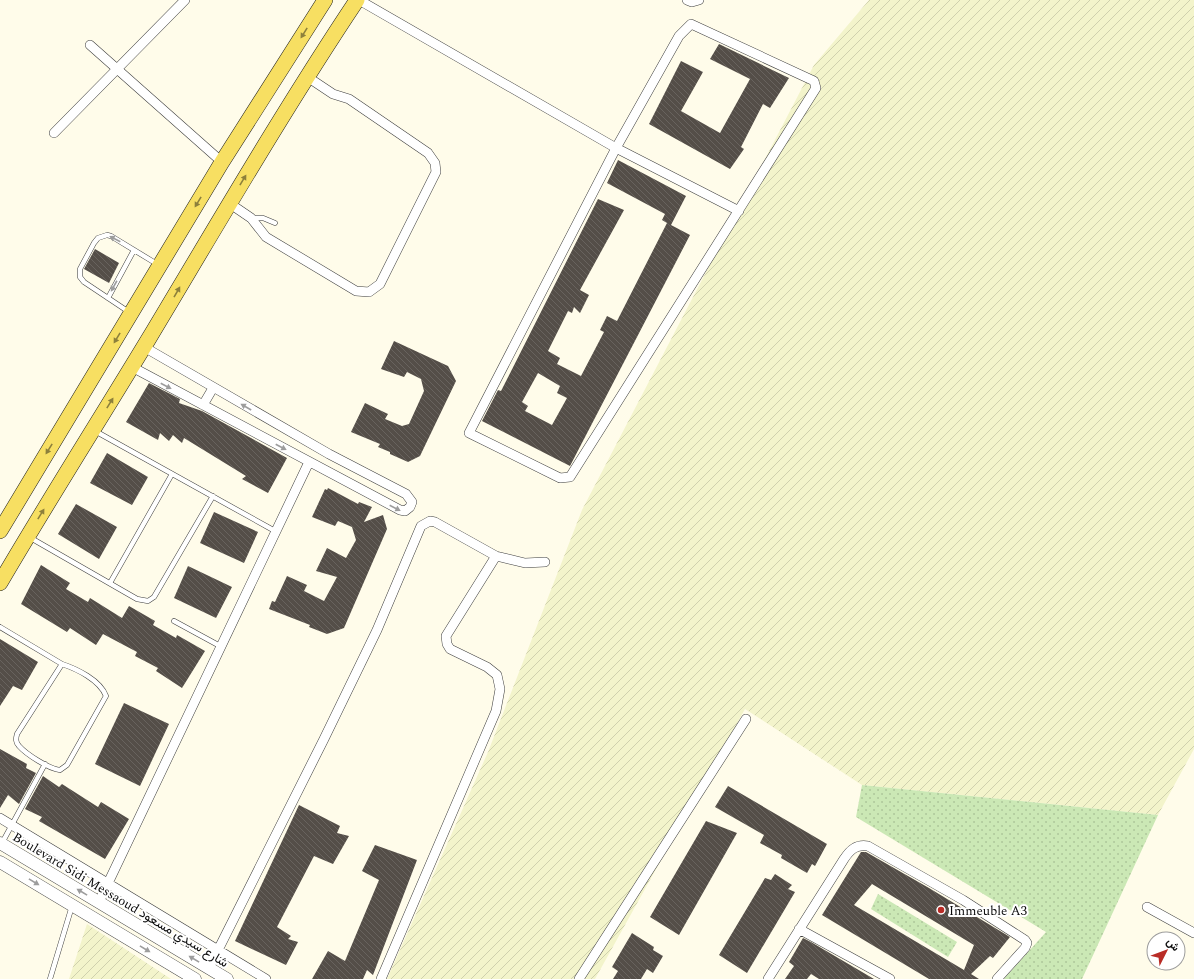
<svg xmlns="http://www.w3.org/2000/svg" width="1194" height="979" font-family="Spectral,Vazirmatn,serif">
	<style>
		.farmland { fill: url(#farmland-furrows) }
		.grass { fill: url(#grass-dots) }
		.building { fill: url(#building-back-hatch); fill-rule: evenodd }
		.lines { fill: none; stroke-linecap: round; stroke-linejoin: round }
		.service-casing { stroke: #3e3e3e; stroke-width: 5.5 }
		.minor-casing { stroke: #3e3e3e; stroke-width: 10 }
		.tertiary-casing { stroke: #3e3e3e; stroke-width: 13 }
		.primary-casing { stroke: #1c1c1c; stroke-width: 16 }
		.service { stroke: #fff; stroke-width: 4.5 }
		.minor { stroke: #fff; stroke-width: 9 }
		.tertiary { stroke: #fff; stroke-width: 12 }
		.primary { stroke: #f7df62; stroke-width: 15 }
		.oneway { fill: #8d803b }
		.oneway2 { fill: #9d9d9d }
		.poi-dot { fill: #b92c26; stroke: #fff; stroke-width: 1.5 }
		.labels { text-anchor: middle; stroke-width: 4; stroke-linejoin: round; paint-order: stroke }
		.street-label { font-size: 13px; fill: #0b0b0b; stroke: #fff }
		.poi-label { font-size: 13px; fill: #0b0b0b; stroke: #fff; text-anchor: start }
	</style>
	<defs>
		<pattern id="farmland-furrows" width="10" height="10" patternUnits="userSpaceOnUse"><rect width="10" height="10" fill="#f3f4cb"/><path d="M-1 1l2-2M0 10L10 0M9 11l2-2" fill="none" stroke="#cfd0ad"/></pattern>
		<pattern id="grass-dots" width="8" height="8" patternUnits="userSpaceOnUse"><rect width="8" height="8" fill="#cbe8b5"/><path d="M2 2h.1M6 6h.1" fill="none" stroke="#adc69a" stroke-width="1.8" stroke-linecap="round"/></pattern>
		<pattern id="building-back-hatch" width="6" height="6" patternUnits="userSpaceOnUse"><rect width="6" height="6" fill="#544e48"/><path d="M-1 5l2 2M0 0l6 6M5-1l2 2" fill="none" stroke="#68635e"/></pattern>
	</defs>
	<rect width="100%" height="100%" fill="#fffcea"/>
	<!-- farmland -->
	<path class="farmland" d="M869,0h325v749l-36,66 -296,-30 -117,-76 -150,270h-208l101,-227 94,-242 232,-445z
		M87,924l84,55h-102z"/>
	<!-- grass -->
	<path class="grass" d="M862,785l296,30 -76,164h-78l42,-47 -190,-115z
		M878,894l79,48 -9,15 -77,-48z"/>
	<!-- building -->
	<path class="building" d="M719,44l70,34 -19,30 -7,-4 -22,43 3,2 -14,20 -81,-45 32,-63 22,11 -22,39 39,22 30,-54 -40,-20z
		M618,160l68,36 -15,29 19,10 -120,231 -88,-45 16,-31 3,1 97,-192 26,11 -44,80 9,5 -9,18 -6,-6 -2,6 -4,-2 -20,40 12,7 -3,6 24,12 23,-44 -4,-2 7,-14 10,5 50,-98 -5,-3 3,-6 -58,-31zM538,373l22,13 -3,7 10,5 -15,27 -27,-14 3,-5 -6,-4z
		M95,249l24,14 -10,20 -25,-14z
		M394,341l54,25 8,15 -36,75 -12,6 -18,-8v-2l-12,-5 2,-3 -29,-12 14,-29 23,11 -3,5 17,7 7,-2 15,-33 -3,-12 -14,-7 -3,5 -23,-8z
		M149,383l31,16 -1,4 23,8 85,47 -19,35 -26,-14 4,-3 -62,-38 -2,5 -9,-8 -4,6 -9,-8 -2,7 -32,-18z
		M107,453l41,24 -16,28 -42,-22z
		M328,488l30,16 1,-2 13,5 -8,15 19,-7 4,14 -43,99 -17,6 -18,-7 1,-2 -41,-16 3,-8 3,1 12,-26 20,9 -3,6 20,10 13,-24 -21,-6 11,-23 19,10 10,-18 -4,-13 -14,-6 -3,5 -23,-9 13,-28 2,1z
		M76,504l41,23 -18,32 -41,-25z
		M214,512l44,20 -14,31 -44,-20z
		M41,565l29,18 -4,6 22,13 2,-4 32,20 7,-12 26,15 -2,4 23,13 1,-3 28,16 -23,37 -26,-17 2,-3 -23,-12 2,-4 -34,-18 -7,11 -26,-17 -3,4 -46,-28z
		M188,566l44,21 -16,31 -42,-20z
		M0,639l38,23 -16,28 -9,-4 -13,20z
		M124,703l45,21 -29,62 -45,-22z
		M0,749l27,15 -1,4 10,5 -17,31 -11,-9 -8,13z
		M43,776l16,11 3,-3 36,23 3,-5 28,17 -24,40 -66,-38 3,-4 -17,-8z
		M728,786l99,58 -12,22 -3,-2 -5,9 -26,-15 1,-3 -22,-12 4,-8 -49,-28z
		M299,805l41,21 -3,7 12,3 -16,28 -19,-8 -37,71 14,9 -3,3 10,3 -12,23 -51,-24z
		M706,821l31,12 -58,102 -29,-18z
		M375,845l42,15 -44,115 -6,-5 -4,9h-51l16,-28 17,10 34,-81 -17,-9z
		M861,852h5l63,36 81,49 -17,21 -3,-2 -19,18 8,5h-50l-107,-64zM872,884l102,61 -10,25 -110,-65z
		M775,874l17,11 -4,4 7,3 -48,81 -28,-18 46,-77 6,2z
		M632,933l22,14 -1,3 10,6 -10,17 -6,-4 -6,10h-28l5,-8 -6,-4z
		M803,938l8,4 63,37h-55l-8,-5 -4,5h-22l9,-13 -5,-4z"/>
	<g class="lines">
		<defs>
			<path id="service" d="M251,218h12l12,5
				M108,298l26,-48
				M129,312l-45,-30 -4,-5v-8l14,-26 4,-5 9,-3 4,1 46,28
				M95,431l180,100
				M29,537l108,62 11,2 6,-4 59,-101
				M110,583l62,-109
				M174,621l46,25
				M0,627l62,37c15,5 38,16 44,32l-39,69 -7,5c-11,-1 -34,-16 -41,-24 -4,-4 -3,-8 -2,-12l45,-70
				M2,843l43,-79
				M50,979l22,-73"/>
			<path id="minor" d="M359,0l257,148 123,63
				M687,0l5,2 7,-2
				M691,24l123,57 2,7 -246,389 -10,1 -91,-45 147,-285 63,-112z
				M90,45l132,117
				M54,133l131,-133
				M229,203l22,15 15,19 90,54 13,1 11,-8 56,-112 -1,-9 -7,-10 -79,-54 -16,-5 -27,-18
				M132,367l268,143 5,1 5,-4 2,-5 -6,-8 -77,-40 -185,-107
				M203,405l10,-17
				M0,818l266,161
				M99,902l210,-440
				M1147,907l47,26
				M799,929l91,50
				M209,968l115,-229 53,-109 44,-104 9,-5 5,1 61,34
				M381,979l115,-268 4,-22 -3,-14 -10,-8 -37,-18 -3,-5 -1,-8 50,-80 29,7 20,-1
				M579,979l167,-260
				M768,979l76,-120c6,-9 12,-15 24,-13l95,54 62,40 2,3 -2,5 -28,31"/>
			<path id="tertiary" d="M0,843l227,136
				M0,862l195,117"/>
			<path id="primary" d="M0,531l222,-369 103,-162
				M0,583c48,-82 99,-162 148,-243 69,-115 135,-229 209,-340"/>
		</defs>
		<!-- service casing -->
		<use href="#service" class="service-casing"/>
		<!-- minor casing -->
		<use href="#minor" class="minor-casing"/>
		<!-- tertiary casing -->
		<use href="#tertiary" class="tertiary-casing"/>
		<!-- primary casing -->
		<use href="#primary" class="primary-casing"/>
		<!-- service -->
		<use href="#service" class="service"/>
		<!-- minor -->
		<use href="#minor" class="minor"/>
		<!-- tertiary -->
		<use href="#tertiary" class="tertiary"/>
		<!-- primary -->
		<use href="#primary" class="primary"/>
	</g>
	<!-- one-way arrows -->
	<defs><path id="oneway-solid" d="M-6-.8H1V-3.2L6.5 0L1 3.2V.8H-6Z"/></defs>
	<g class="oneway">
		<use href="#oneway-solid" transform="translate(304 33) rotate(122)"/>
		<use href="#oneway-solid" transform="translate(243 180) rotate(-59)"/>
		<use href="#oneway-solid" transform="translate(198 202) rotate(121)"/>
		<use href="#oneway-solid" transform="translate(177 292) rotate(-60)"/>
		<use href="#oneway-solid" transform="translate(117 338) rotate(121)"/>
		<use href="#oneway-solid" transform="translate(110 403) rotate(-58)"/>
		<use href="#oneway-solid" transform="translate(49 449) rotate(122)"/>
		<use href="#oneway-solid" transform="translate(41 514) rotate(-58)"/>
	</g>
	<g class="oneway2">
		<use href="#oneway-solid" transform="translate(115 239) rotate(-153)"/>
		<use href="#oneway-solid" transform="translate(114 286) rotate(119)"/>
		<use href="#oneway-solid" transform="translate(166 386) rotate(28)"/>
		<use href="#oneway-solid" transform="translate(246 407) rotate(-150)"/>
		<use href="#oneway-solid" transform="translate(281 447) rotate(28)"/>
		<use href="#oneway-solid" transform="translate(395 508) rotate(27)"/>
		<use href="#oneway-solid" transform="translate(34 882) rotate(31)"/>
		<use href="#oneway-solid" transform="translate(82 892) rotate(-149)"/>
		<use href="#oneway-solid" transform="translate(145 949) rotate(31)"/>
		<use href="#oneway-solid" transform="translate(194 959) rotate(-149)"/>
	</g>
	<!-- markers -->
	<circle class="poi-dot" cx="941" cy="910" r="4"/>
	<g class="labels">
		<!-- street labels -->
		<g class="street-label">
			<text transform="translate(121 899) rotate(31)" y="5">Boulevard Sidi Messaoud شارع سيدي مسعود</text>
		</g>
		<!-- poi labels -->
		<g class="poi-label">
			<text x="949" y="915">Immeuble A3</text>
		</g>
	</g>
	<!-- north arrow -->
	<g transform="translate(1166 951) rotate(48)"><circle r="19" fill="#ffffff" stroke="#9d9d9d"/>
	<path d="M0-3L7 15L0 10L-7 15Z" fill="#b92c26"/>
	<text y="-6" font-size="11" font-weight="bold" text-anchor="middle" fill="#0b0b0b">ش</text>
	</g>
</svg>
